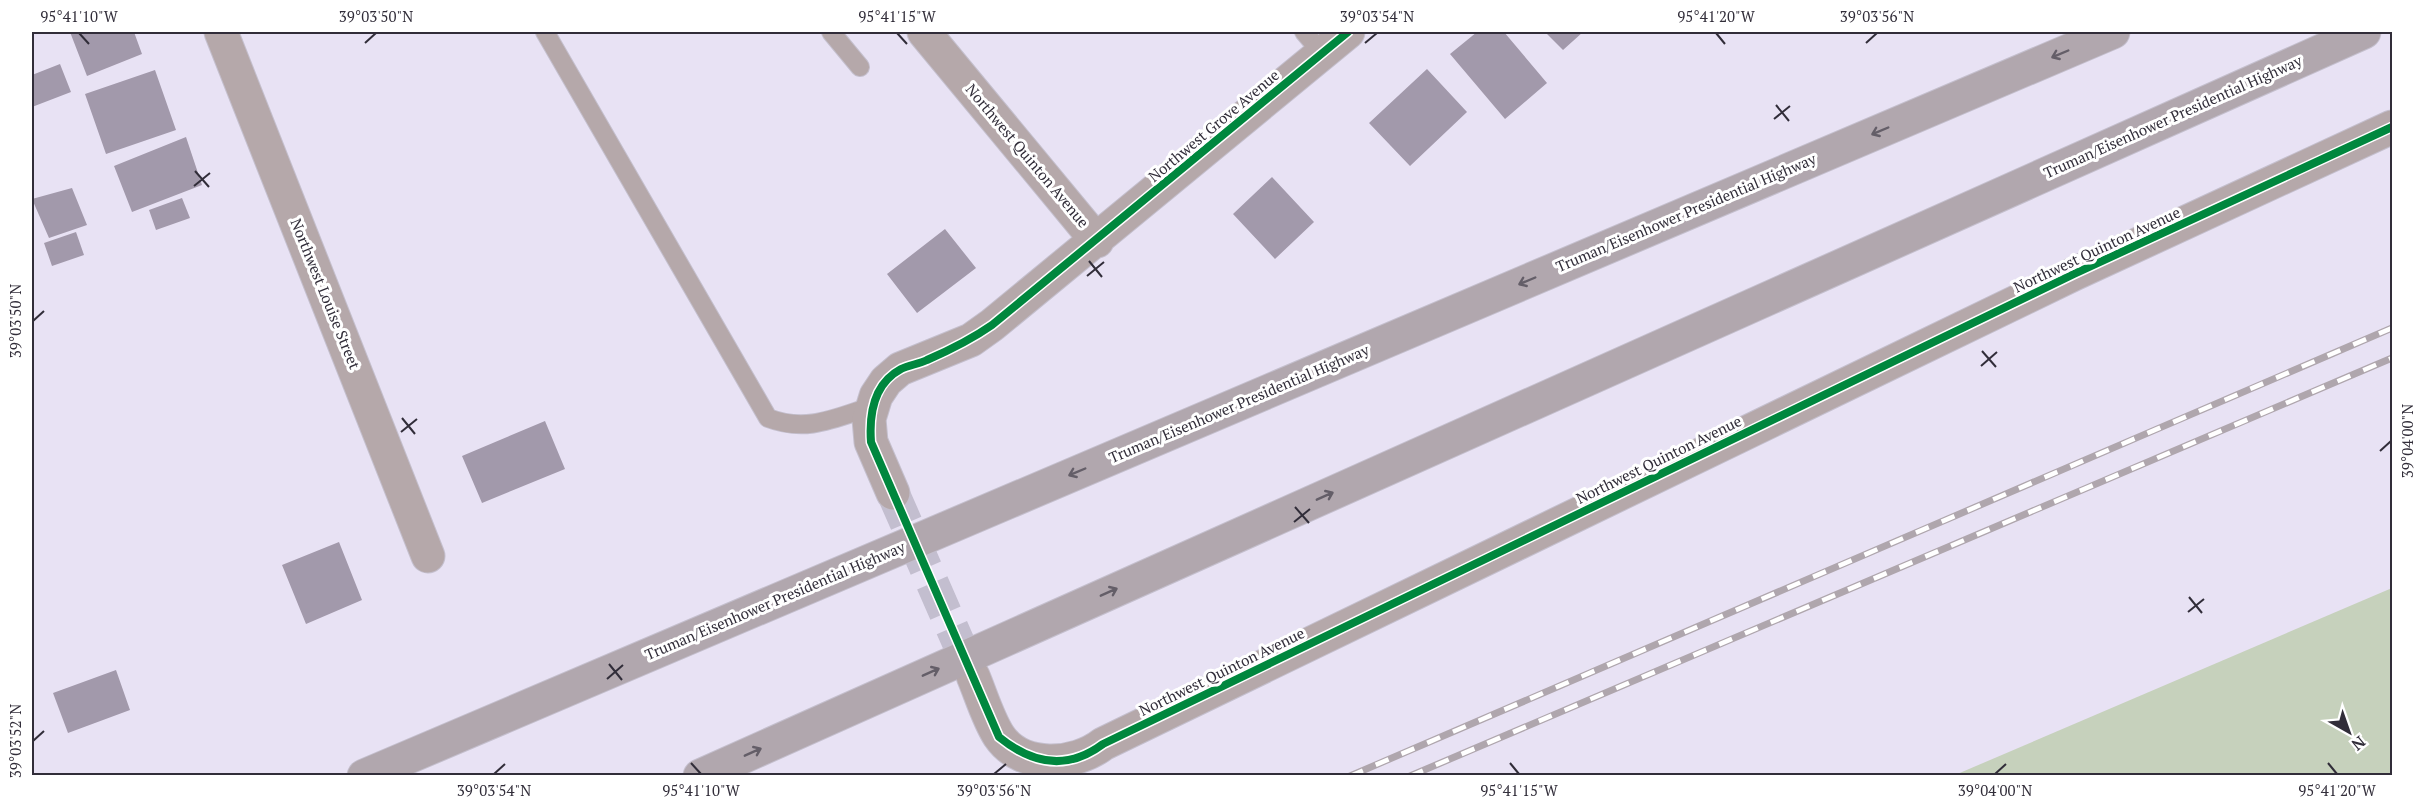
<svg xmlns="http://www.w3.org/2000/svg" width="2424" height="807" font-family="'PT Serif',serif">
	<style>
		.green { fill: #c6d1bc }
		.building { fill: #a299ab }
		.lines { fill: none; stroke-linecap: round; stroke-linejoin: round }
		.minor-tunnel { stroke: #c3becf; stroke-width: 33; stroke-dasharray: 33 16; stroke-linecap: butt }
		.service-casing { stroke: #c4bfcd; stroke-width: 20 }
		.minor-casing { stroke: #c4bfcd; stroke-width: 35 }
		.motorway-casing { stroke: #c4bfcd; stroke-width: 35 }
		.service { stroke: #b5a8aa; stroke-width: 18 }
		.minor { stroke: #b5a8aa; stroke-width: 33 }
		.motorway { stroke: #b1a7ae; stroke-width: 33 }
		.rail-casing { stroke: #afa6ad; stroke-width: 7 }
		.rail { stroke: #fff; stroke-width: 4.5; stroke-dasharray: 14; stroke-linecap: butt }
		.cycleway-casing { stroke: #fff; stroke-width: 11 }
		.cycleway { stroke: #00873e; stroke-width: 8 }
		.oneway { stroke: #645e68 }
		.ticks { fill: none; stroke: #312d39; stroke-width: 2 }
		.labels { text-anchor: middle; stroke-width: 6; stroke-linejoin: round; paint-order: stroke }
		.street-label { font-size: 15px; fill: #312d39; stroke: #fff }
		.neatline { fill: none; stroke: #312d39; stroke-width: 2 }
		.ticks-label { font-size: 15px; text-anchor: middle; fill: #312d39 }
	</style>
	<rect width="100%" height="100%" fill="#e8e2f4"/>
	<!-- green -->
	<path class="green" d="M2392,588v187h-437z"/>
	<!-- building -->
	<path class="building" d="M70,32h64l8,22 -55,22z
		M1477,32h27l43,51 -42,36 -55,-65z
		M1545,32h38l-20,18z
		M60,64l11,28 -39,15v-32z
		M1427,69l40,43 -57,54 -41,-43z
		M155,70l21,60 -70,24 -21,-60z
		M186,137l16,48 -70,27 -18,-46z
		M1272,177l42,45 -39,37 -42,-45z
		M72,188l15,37 -38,13 -17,-39z
		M182,198l8,20 -34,12 -7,-20z
		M945,229l31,39 -59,45 -30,-39z
		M76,232l8,23 -32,11 -8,-23z
		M545,421l20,48 -83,34 -20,-47z
		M339,542l23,58 -56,24 -24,-59z
		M116,670l14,40 -62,23 -15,-40z"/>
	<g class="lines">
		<!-- minor-tunnel -->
		<path class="minor-tunnel" d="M893,493l80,183"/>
		<defs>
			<path id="service" d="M545,32l223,386c39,15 67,0 105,-12
				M831,32l29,35
				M1304,32l18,21"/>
			<path id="minor" d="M221,32l207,524
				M924,32l173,209
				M893,493l-22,-51 -2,-23 7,-23 10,-15 14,-12 71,-29 21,-15 356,-293
				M973,676c8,19 15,43 26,60 23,34 76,30 104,8l971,-470 318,-147"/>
			<path id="motorway" d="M364,776l1749,-744
				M700,776l1664,-744"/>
		</defs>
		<!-- service casing -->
		<use href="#service" class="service-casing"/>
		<!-- minor casing -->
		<use href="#minor" class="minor-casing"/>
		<!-- motorway casing -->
		<use href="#motorway" class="motorway-casing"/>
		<!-- service -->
		<use href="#service" class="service"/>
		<!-- minor -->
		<use href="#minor" class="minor"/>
		<!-- motorway -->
		<use href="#motorway" class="motorway"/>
		<defs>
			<path id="rail" d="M1350,776l1042,-448
				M1410,776l982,-418"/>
		</defs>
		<!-- rail casing -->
		<use href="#rail" class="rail-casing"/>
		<!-- rail -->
		<use href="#rail" class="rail"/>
		<defs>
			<path id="cycleway" d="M1348,32l-356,293c-20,14 -42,25 -65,35 -8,4 -18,5 -26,9 -28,15 -32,45 -30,73l128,295c33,27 68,34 104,7l971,-470 318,-147"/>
		</defs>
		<!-- cycleway casing -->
		<use href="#cycleway" class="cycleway-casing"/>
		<!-- cycleway -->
		<use href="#cycleway" class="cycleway"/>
	</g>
	<!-- one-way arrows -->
	<defs><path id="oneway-shaft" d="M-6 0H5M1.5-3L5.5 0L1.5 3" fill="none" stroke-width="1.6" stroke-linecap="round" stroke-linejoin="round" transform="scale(1.5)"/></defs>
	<g class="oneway">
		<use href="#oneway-shaft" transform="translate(2060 54) rotate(157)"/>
		<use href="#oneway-shaft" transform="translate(1880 131) rotate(157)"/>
		<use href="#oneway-shaft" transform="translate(1527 281) rotate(157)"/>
		<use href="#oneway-shaft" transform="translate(1077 472) rotate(157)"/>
		<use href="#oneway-shaft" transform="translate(1325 496) rotate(-24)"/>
		<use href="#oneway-shaft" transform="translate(1109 592) rotate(-24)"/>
		<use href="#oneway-shaft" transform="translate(931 672) rotate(-24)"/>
		<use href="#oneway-shaft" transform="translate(753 752) rotate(-24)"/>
	</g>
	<!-- ticks -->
	<path class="ticks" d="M79,33l10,11M897,33l10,11M1716,33l9,11M365,43l11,-10M1365,43l12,-10M1866,43l11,-10M1776,105l13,16M1774,119l16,-13M195,171l14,16M194,186l16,-13M1089,261l13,16M1087,276l17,-14M33,321l11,-10M1982,351l14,16M1981,366l16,-14M402,418l13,16M401,432l16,-13M2380,451l11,-10M1295,507l14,16M1294,522l16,-13M2189,597l13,16M2188,612l16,-13M609,664l13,16M607,679l16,-14M33,741l11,-10M691,763l10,11M1510,763l9,11M2328,763l9,11M494,774l11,-10M994,774l12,-10M1995,774l11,-10"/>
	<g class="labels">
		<!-- street labels -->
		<g class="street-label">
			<text transform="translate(2173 117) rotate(-24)" y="5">Truman/Eisenhower Presidential Highway</text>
			<text transform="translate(1214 126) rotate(-40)" y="5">Northwest Grove Avenue</text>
			<text transform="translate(1027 156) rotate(50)" y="5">Northwest Quinton Avenue</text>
			<text transform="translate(1686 213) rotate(-23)" y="5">Truman/Eisenhower Presidential Highway</text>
			<text transform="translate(2097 250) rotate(-25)" y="5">Northwest Quinton Avenue</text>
			<text transform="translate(325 294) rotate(68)" y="5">Northwest Louise Street</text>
			<text transform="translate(1239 404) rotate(-23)" y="5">Truman/Eisenhower Presidential Highway</text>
			<text transform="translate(1659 460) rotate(-26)" y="5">Northwest Quinton Avenue</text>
			<text transform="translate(775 601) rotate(-23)" y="5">Truman/Eisenhower Presidential Highway</text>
			<text transform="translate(1222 672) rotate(-26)" y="5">Northwest Quinton Avenue</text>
		</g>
	</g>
	<!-- border -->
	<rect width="2424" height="807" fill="none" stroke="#ffffff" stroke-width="66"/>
	<!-- north arrow -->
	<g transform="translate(2349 732) rotate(140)" stroke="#ffffff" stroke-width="4.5" paint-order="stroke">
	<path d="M0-4.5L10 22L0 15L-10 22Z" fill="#312d39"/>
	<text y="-9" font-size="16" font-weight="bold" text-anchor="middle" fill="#312d39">N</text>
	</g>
	<rect x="33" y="33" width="2358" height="741" class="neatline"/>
	<g class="ticks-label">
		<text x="79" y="22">95°41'10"W</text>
		<text x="376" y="22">39°03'50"N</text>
		<text x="897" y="22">95°41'15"W</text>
		<text x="1377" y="22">39°03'54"N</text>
		<text x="1716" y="22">95°41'20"W</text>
		<text x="1877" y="22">39°03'56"N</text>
		<text transform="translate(16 321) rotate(-90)" y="5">39°03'50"N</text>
		<text transform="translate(2408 441) rotate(-90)" y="5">39°04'00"N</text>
		<text transform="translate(16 741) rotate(-90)" y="5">39°03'52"N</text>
		<text x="494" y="796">39°03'54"N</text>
		<text x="701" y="796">95°41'10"W</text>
		<text x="994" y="796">39°03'56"N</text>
		<text x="1519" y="796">95°41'15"W</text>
		<text x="1995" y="796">39°04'00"N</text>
		<text x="2337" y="796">95°41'20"W</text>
	</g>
</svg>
